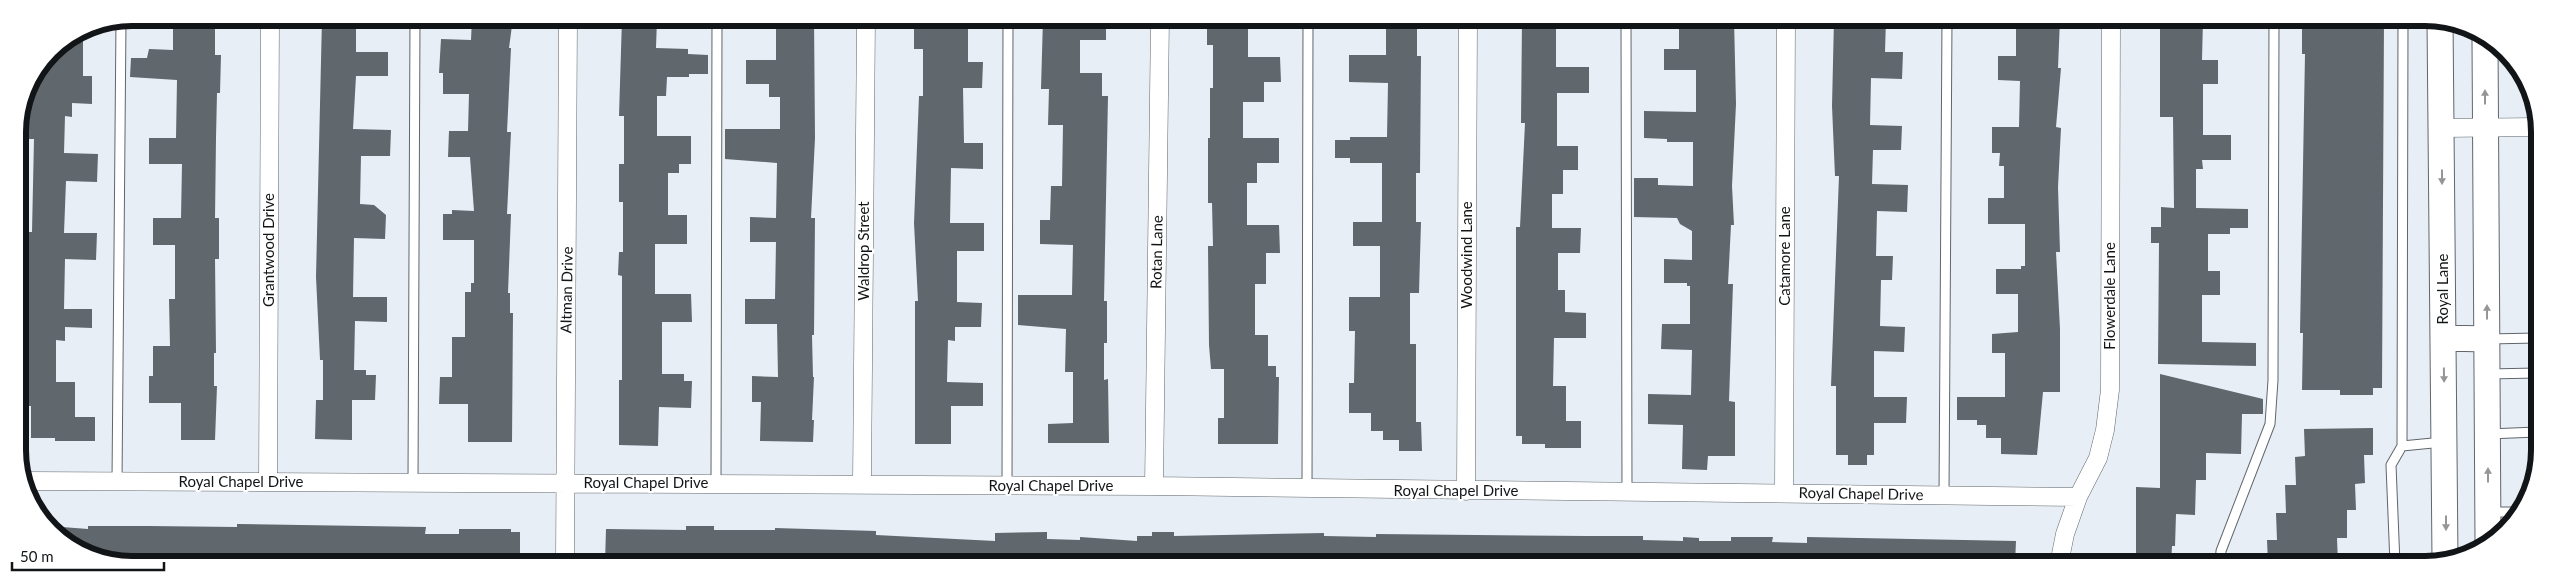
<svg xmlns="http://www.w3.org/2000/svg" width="2557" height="582" font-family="Lato,sans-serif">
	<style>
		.building { fill: #60676d }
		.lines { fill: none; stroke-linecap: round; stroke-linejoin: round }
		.lane-casing { stroke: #60666c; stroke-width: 11 }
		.street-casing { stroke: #60666c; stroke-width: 19 }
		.secondary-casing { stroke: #60666c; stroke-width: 27 }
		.lane { stroke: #fff; stroke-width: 9 }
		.street { stroke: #fff; stroke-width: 18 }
		.secondary { stroke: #fff; stroke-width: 25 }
		.oneway { fill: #949697 }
		.labels { text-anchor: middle; stroke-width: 4.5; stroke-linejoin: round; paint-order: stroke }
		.street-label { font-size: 15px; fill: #121517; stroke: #fff }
		.rim { fill: none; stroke: #121517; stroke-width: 6 }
	</style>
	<rect width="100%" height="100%" fill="#e7eef5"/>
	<!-- building -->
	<path class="building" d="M173,18h42v37h6l-1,38h-3l-1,45 -1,80h4v41h-4l1,94h-2v33h3l-2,54h-34v-37h-32v-27h4v-30h17l-1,-47h6v-54h-22v-27h28l1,-54h-33v-26h27l1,-58 -47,-3 1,-19h16l2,-9 24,1z
		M322,18h34v34h32v24h-32l-3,53 38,1 -1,26h-29l-1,48 14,1 12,10 -1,24 -31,-1 -1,59h34v25l-32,-1 -1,49h12v5h10l-1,25h-23v40l-37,-1 1,-39h7v-40h-3l-4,-83z
		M472,18h41l-4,30h2l-4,84h4l-4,82h4l-3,79h2v20h3l-1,129h-44v-38h-29l1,-27h12v-40h13v-45h6v-9h3v-43h-31v-26h9v-4l22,1 -4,-54h-22l1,-26h19l1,-37h-26v-21h-4l2,-34 30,1z
		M622,18h35l-1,30 32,1v5l20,1v19h-19v3h-22l-1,19h-9v40h34v28h-12v9h-11v42h19v29h-32v50h36l1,28h-30v52h22v7h8l-1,27 -32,-1 -1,39 -39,-1v-65h3v-104l-4,-1 1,-23h4v-50h-4v-38h5v-48h-5z
		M776,18h38l1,120 -4,80h4l-1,117h-2l1,42h1l-2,43h2l-1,22 -53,-1 1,-39h-9v-26l26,1 -1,-53h-32v-25h30l1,-57h-26v-25l26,1 1,-55 -52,-4v-30h55v-32h-11v-13h-23v-24h30z
		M914,18h54v44h15l-1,26h-19l1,55h19v26l-32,-1 -1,55h34v28h-27v51l25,1 -1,24h-26v14l-7,-1 -1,42 36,1v23h-32v38h-36v-143h3l-4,-78 5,-127h4v-47h-9z
		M1043,18h63v22h-26v33h22v23h6l-4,205h3v42h-3v37l4,-1 1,64h-61v-19l25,-1v-51h-8l1,-43 -48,-4v-30h54l1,-50 -33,-1v-24h10l1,-34h11l1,-61h-15l1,-36h-8z
		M1207,18l41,1v38h32l1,25h-17v20h-21v36h36v25h-22v20h-10v42h32l1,28h-14v31h-11v51h13v31h8v11h3l-1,67h-60v-26h6v-49h-13l-2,-24 -1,-99h5l-1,-43h-4v-65h2v-50h3v-43h-6z
		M1386,19h31v37h4l-1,117h-4v49h5l-1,34 -1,37h-9v51h6v78h5l1,29h-23v-11h-16v-9h-12v-18h-22v-30h5l1,-52h-6v-34h31v-51h-27v-24h29v-59h-32v-5h-15v-18h15v-3h37l1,-54 -39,-1v-27h37z
		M1522,19h34v48h33v26h-32v53h21v24h-15v24h-11v34h29l-1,25h-22v37h7v22l21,1v25h-32l-1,48h13v35h15v27h-36v-4h-23v-8h-6v-209h4l5,-104h-4z
		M1679,19h55l2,85 -4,82 2,39h-3l-3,59h5l-4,117 6,1v54h-27l-1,14 -25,-1 1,-44 -35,-1v-30l43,1 1,-45 -31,-1 1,-25h28v-38h-3v-3h-23v-24l28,1v-29l-12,-7 -3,-6 -43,-1v-39h24v7l35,1v-44h-26v-3l-23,-1v-27l52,1v-42h-32v-21h15z
		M1834,19h52l-1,33h18l-1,27 -31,-1 -1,47 32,1 -1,24h-28l-1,34 36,1 -1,27 -30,-1 -1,45h17l-1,24h-11l-1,46 25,1 -1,25 -30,-1v46h33l-1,26h-32v32h-7v10h-19v-10h-12v-69h-5l8,-210h-4l-3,-70z
		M2022,19h38l-2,49h3l-5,59 5,1 -3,59 2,65h-4l4,77v63h-17l-6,63 -36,-1v-16h-15v-13h-9v-5h-20v-23h48v-44h-13v-19l26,-2v-38h-22v-25h25v-3h4v-42h-37v-26h16v-32h-5l1,-13h-8v-26h27l1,-46 -22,-1v-24h18v-32h6z
		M2160,19h43l-1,41h16v24h-15v51h28v25h-29l1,9h-7v39l52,1v19h-18v6h-22v37h12v24h-18v47l54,1v23l-98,-2 1,-121h-8v-16h10v-20l13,1 -1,-91h-13z
		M2324,20h60l-2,368h-9v7h-33v-5h-38l1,-57h-3l5,-279h-3v-25h22z
		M83,30v46h9v28l-20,-1v14l-7,-1 -1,37 34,1 -1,28 -31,-1 -2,52h33l-1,27 -31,-1 -1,50h28v19l-27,-1v14l-9,-1v42h19v35h20v24h-40v-3h-24v-32h-6v-44h-4l1,-53h3l2,-77h5l2,-93h-5v-12h-4l1,-37 25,-39z
		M2160,374l103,25v15h-21l-1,40 -35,-1v27h-10l-1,35 -19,-1 -1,32h-3l-1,18h-35v-77l24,1z
		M2373,428v27h-9l1,28 -10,1 1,26h-9v28h-10l1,26h-70l-1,-24h10l-1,-27h10l-1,-28h11l-1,-28 10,-1 -1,-27z
		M237,524l189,3 -1,7h34v-5h52v3h9v31l-410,-1 -59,-31 -2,-5 39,3v-3h61l88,1z
		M686,526h28v4h61v-2l101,3v4l119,6v-8l52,-1v7l33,1v-3l57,4v-5h15v-4h22v4l150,-3v3l52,1v-3l211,2h56v4l40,1v-4l16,1v3h32v-4h42l-1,5 35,1v-6l209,4 -1,23 -1410,-1 1,-34 80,1z"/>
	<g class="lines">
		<defs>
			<path id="lane" d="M1626,19l1,473
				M2488,339l49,-1
				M2488,374l49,-1
				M2488,434l49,-2
				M2402,446l1,-426
				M413,481l2,-463
				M117,482l4,-462
				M716,484l1,-466
				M1007,486l1,-468
				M1307,489l1,-470
				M1944,495l3,-476
				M2489,512h25
				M2220,564l1,-13 49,-127 3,-44 1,-361
				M2395,564l-4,-99 11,-19 41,-4"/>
			<path id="street" d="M2442,128l95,-1
				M24,481l1130,5 924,11
				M268,482l2,-464
				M862,484l4,-466
				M1154,486l6,-468
				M1466,491l2,-472
				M1784,492l2,-473
				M565,563l3,-545
				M2059,564l6,-30 13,-37 20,-39 7,-28 5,-40 1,-371"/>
			<path id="secondary" d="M2440,20l5,539
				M2485,40l3,501
				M2443,338l44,1"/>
		</defs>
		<!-- lane casing -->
		<use href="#lane" class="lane-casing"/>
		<!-- street casing -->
		<use href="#street" class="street-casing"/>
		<!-- secondary casing -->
		<use href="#secondary" class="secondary-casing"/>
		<!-- lane -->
		<use href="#lane" class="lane"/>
		<!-- street -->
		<use href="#street" class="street"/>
		<!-- secondary -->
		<use href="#secondary" class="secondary"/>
	</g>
	<!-- one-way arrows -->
	<defs><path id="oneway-solid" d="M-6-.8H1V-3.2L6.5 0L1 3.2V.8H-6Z" transform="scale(1.25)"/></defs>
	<g class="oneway">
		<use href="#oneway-solid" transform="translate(2485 97) rotate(-90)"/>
		<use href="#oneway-solid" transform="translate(2442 177) rotate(90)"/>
		<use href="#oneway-solid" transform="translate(2487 312) rotate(-90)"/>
		<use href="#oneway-solid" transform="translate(2444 375) rotate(89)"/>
		<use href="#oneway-solid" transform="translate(2488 475) rotate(-90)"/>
		<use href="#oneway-solid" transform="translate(2446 523) rotate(90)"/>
	</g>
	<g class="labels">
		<!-- street labels -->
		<g class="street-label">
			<text transform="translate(269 250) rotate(-90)" y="5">Grantwood Drive</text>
			<text transform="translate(864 251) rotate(-90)" y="5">Waldrop Street</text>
			<text transform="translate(1157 252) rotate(-89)" y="5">Rotan Lane</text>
			<text transform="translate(1467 255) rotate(-90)" y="5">Woodwind Lane</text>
			<text transform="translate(1785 256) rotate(-90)" y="5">Catamore Lane</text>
			<text transform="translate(2443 289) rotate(-90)" y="5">Royal Lane</text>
			<text transform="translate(567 290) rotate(-89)" y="5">Altman Drive</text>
			<text transform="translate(2110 296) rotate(-90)" y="5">Flowerdale Lane</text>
			<text x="241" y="487">Royal Chapel Drive</text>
			<text x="646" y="488">Royal Chapel Drive</text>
			<text x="1051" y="491">Royal Chapel Drive</text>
			<text x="1456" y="496">Royal Chapel Drive</text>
			<text transform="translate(1861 494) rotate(1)" y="5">Royal Chapel Drive</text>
		</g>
	</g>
	<!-- crop -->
	<path d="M0 0H2557V582H0ZM132 26H2425A106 106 0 0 1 2531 132V450A106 106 0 0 1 2425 556H132A106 106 0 0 1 26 450V132A106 106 0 0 1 132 26Z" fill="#fff" fill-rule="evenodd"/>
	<path class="rim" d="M132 26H2425A106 106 0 0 1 2531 132V450A106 106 0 0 1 2425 556H132A106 106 0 0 1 26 450V132A106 106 0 0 1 132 26Z"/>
	<!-- scale -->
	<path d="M12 562v8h152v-8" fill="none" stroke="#121517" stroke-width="2.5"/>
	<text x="20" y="562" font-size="15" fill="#121517" stroke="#ffffff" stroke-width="4" paint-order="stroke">50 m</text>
</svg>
